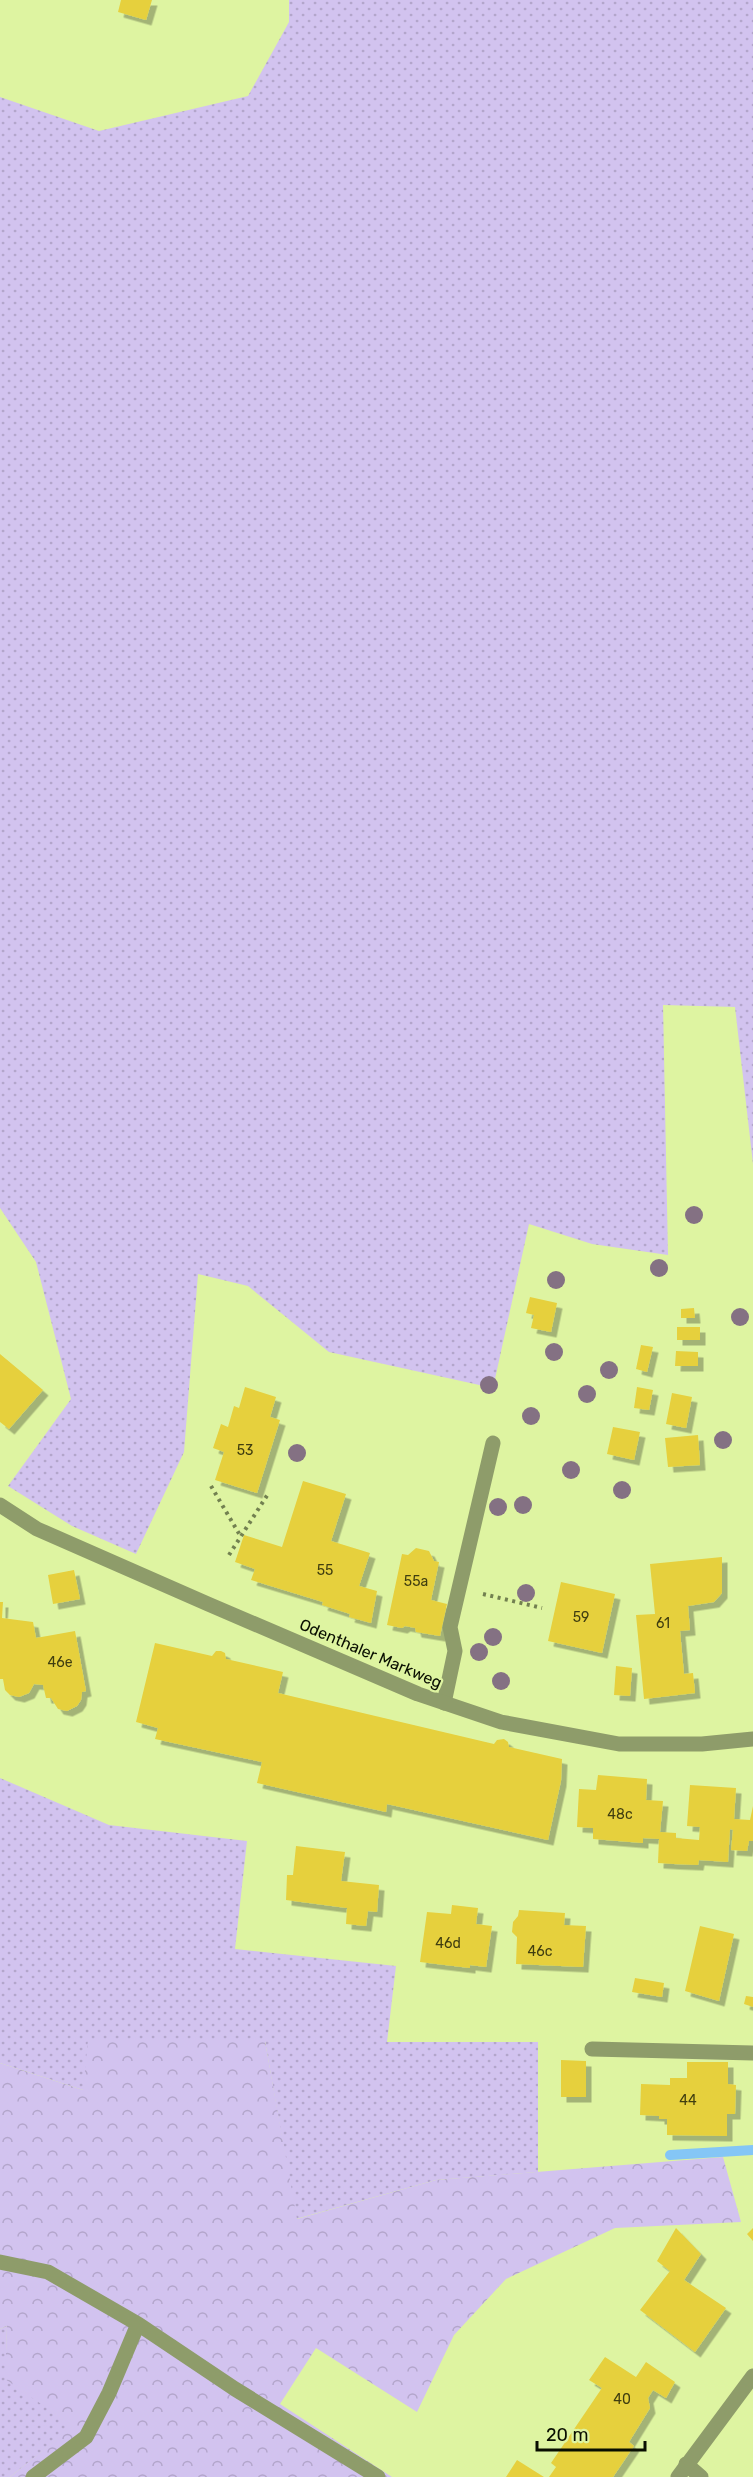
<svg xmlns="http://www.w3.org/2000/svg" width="753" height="2477" font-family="Rubik,sans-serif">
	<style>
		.grass { fill: url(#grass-dots) }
		.forest { fill: url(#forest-crowns) }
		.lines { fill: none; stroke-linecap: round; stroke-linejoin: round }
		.stream { stroke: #84c6f6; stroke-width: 10 }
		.building { fill: #e6d03e; filter: url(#shadow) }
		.path { stroke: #728050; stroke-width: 4; stroke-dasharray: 3 4.5; stroke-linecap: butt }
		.lane { stroke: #8e9c6a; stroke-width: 15 }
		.street { stroke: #8e9c6a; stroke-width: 15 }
		.tree { fill: #847183 }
		.labels { text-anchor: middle; stroke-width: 4.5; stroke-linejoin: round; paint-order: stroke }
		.number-label { font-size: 14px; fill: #403e10 }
		.street-label { font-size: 16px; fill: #090e00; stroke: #def4a1 }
	</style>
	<defs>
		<pattern id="grass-dots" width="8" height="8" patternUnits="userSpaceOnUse" patternTransform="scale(1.5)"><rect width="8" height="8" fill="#d2c3ef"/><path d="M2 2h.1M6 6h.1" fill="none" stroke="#b3a6cb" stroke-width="1.8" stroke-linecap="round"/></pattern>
		<pattern id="forest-crowns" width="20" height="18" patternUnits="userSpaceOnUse" patternTransform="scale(1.5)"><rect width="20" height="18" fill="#d2c3ef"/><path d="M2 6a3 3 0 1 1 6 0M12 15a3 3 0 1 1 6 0" fill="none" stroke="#b3a6cb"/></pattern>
		<filter id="shadow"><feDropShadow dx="5.5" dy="5.5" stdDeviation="0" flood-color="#0004"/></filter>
	</defs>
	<rect width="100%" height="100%" fill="#def4a1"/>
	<!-- grass -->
	<path class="grass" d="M289,0h464v1164l-18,-157 -72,-2 5,250 -76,-11 -63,-20 -36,164 -164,-36 -81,-66 -50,-12 -14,178 -48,102 -64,-28 -64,-40 63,-87 -35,-137 -36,-54v-1111l99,34 149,-35 41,-74z
		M0,1778l109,47 138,16 -12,108 161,17 -9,76h151v130l-102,8 -140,39 -31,-178 -182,49 -83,-27z
		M7,2326l-1,53 68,47 -64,51h-10v-148z"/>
	<!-- forest -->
	<path class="forest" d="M88,2040l177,1 32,178 139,-39 287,-23 18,65 -126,6 -109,51 -52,56 -37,77 -101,-64 -36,56 112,73h-382l63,-51 -68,-47 2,-53 -7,3v-266l83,27z"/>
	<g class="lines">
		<!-- stream -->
		<path class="stream" d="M670,2155l83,-5"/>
	</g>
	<!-- building -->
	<path class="building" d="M121,0h31l-6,20 -28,-8z
		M530,1297l27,6 -6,29 -20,-4 3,-13 -8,-2z
		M694,1308l1,10h-14v-9z
		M677,1327h23v13h-23z
		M641,1345l12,2 -6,25 -11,-3z
		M676,1351l22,1v14h-23z
		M0,1354l43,36 -34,39 -9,-7z
		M245,1387l31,10 -6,20 10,3 -23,73 -42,-13 9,-28 -11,-4 8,-24 7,3 6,-21 5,2z
		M637,1387l16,3 -4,20 -15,-2z
		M672,1393l20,4 -6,31 -20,-4z
		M613,1427l27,5 -6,28 -27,-6z
		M698,1435l2,30 -32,2 -3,-29z
		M303,1481l43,13 -15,47 39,12 -11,33 18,5 -6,32 -22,-6 1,-3 -28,-9 1,-3 -72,-22 4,-11 -20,-7 9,-27 38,12z
		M416,1548l13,3 5,10 5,1 -8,38 16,4 -7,32 -24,-4 -1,-4 -10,-2 -3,2 -15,-3 15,-71 6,1z
		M722,1557v36l-8,9 -26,4 2,24 -10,1 4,43 9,-1 2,20 -51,6 -8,-84 19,-1 -5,-50z
		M74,1570l6,29 -27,5 -5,-29z
		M561,1582l54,12 -13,59 -54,-12z
		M0,1602h3l-1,16 31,4 3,16 39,-7 11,60 -4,1 -1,8 -4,6 -10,5 -9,-2 -7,-11h-5l-3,-13 -9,-1 -5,9 -10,4 -9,-2 -5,-5 -2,-11h-3z
		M155,1643l57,13 4,-5h5l4,2 1,6 57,13 -5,21 216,51 3,-4 7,-1 4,3 1,5 53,12 -1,22 -13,59 -161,-36 -1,8 -129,-29 5,-21 -107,-23 3,-11 -22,-6z
		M616,1666l16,2 -2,28 -16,-1z
		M598,1775l49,4 -1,21 17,1 -3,31 16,1v5l23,2 1,-13 -13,-1 3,-41 46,3 -2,31 16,1 3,-14v35h-4l-2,10 -16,-1 2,-20 -3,-1 -2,33 -29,-2 -1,5 -24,-1 -16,-1 1,-24 -16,-1v5l-50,-4v-11l-16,-1 2,-38 17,1z
		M296,1846l49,6 -4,29 38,4 -2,27 -9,-1 -2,15 -20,-2 1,-16 -61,-8 1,-25h6z
		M452,1905l26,3 -2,16 16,2 -6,41 -16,-2v3l-50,-6 7,-50 24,2z
		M519,1910l46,3 -1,12 22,1 -3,41 -67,-3 1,-27 -5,-5 1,-10 5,-6z
		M700,1926l34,8 -15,67 -34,-10z
		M635,1978l29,5 -2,14 -30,-5z
		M746,1996l7,1v10l-9,-3z
		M561,2060l25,1v36h-25z
		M687,2062h41v22l8,1 -1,29h-8v22l-60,-1v-16h-8v-3l-19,-1 1,-31 29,1v-7h17z
		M676,2228l25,26 -17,26 42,28 -31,44 -55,-42 30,-39 -13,-10z
		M753,2228v13l-6,-7z
		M605,2357l31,20 10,-15 29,20 -9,16 -13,-8 -5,8 2,10 -21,34 5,4 -21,31h-64l7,-10 -5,-4 51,-75 -13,-8z
		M517,2460l27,17h-38z"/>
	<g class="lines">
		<!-- path -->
		<path class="path" d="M211,1486l30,51
			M229,1555l39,-61
			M483,1594l59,14"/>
		<!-- lane -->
		<path class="lane" d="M444,1703l11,-52 -5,-24 43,-184
			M592,2049l161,4
			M0,2262l48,10 90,52 97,65 143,88
			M686,2464l15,13
			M33,2477l53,-40 23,-44 29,-69"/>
		<!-- street -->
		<path class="street" d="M0,1505l37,24 171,75 210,90 83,28 118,22h83l51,-5
			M678,2477l75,-101"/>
	</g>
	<!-- trees -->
	<g class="tree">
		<circle cx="694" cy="1215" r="9"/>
		<circle cx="659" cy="1268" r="9"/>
		<circle cx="556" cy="1280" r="9"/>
		<circle cx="740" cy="1317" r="9"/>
		<circle cx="554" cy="1352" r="9"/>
		<circle cx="609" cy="1370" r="9"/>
		<circle cx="489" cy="1385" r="9"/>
		<circle cx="587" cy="1394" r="9"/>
		<circle cx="531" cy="1416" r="9"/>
		<circle cx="723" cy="1440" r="9"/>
		<circle cx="297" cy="1453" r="9"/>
		<circle cx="571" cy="1470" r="9"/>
		<circle cx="622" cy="1490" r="9"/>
		<circle cx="523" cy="1505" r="9"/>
		<circle cx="498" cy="1507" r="9"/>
		<circle cx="526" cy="1593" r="9"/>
		<circle cx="493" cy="1637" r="9"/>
		<circle cx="479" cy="1652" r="9"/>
		<circle cx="501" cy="1681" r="9"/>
	</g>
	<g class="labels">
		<!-- number labels -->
		<g class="number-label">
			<text x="245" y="1455">53</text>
			<text x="325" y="1575">55</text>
			<text x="416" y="1586">55a</text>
			<text x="581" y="1622">59</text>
			<text x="663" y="1628">61</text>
			<text x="60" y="1667">46e</text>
			<text x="620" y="1819">48c</text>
			<text x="448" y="1948">46d</text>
			<text x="540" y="1956">46c</text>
			<text x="688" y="2105">44</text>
			<text x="622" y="2404">40</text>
		</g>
		<!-- street labels -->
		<g class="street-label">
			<text transform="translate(371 1653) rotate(23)" y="6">Odenthaler Markweg</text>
		</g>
	</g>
	<!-- scale -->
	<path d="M537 2441v9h108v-9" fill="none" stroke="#090e00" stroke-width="3"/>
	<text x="546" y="2441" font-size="18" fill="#090e00" stroke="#def4a1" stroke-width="4.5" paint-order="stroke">20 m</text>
</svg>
